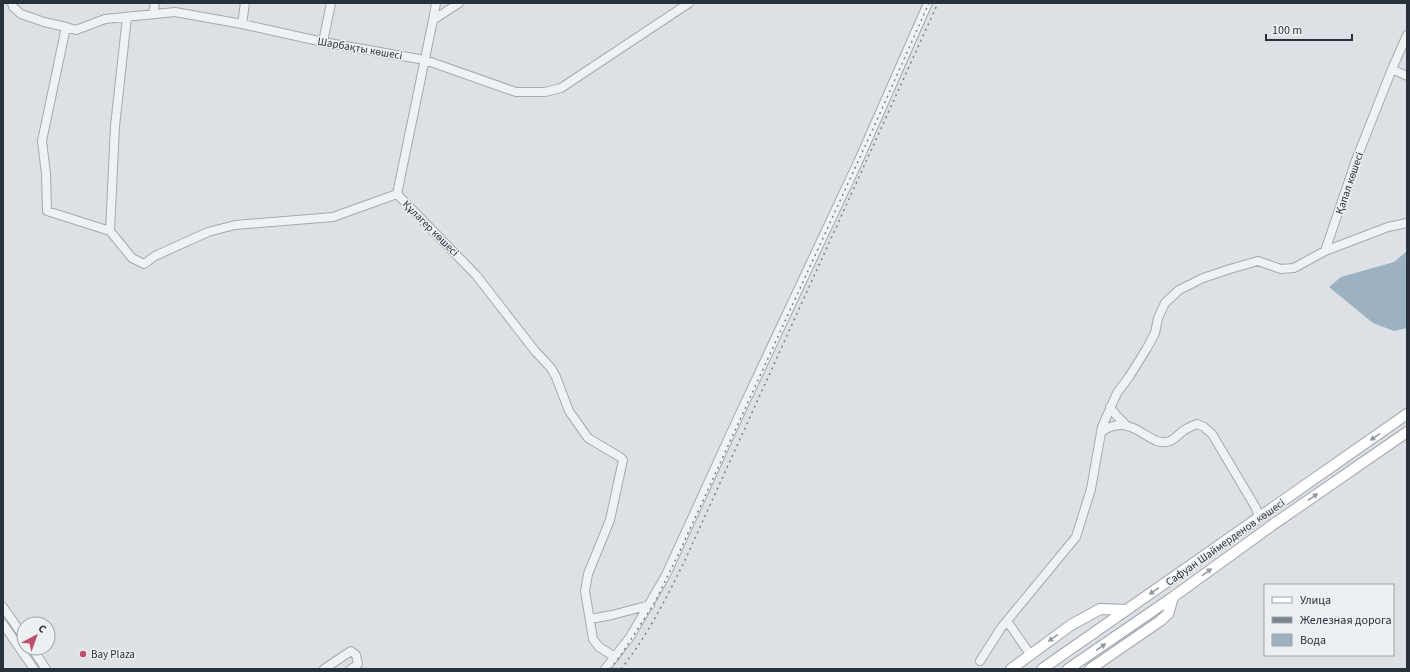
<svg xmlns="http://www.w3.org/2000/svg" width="1410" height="672" font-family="'Source Sans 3',sans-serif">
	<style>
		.water { fill: #9cb2c2 }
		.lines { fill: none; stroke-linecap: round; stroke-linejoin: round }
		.minor-casing { stroke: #a3a9ae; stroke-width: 10 }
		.major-casing { stroke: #9ea7b0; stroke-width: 12 }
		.minor { stroke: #eff2f4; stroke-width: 8 }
		.major { stroke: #fff; stroke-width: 10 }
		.rail { stroke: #79828d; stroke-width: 1.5; stroke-dasharray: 2 4; stroke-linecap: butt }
		.oneway { fill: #94989c }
		.poi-dot { fill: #be4e6b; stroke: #ecf0f3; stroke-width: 1.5 }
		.labels { text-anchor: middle; stroke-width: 3; stroke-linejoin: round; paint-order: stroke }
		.street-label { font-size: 11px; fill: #28313a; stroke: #ecf0f3 }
		.poi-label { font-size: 11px; fill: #28313a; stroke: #ecf0f3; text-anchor: start }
	</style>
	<rect width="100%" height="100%" fill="#dde1e5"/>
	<!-- water -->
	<path class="water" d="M1407,251v77l-13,3 -21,-8 -44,-36 12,-10 53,-15z"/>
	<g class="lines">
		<defs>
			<path id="minor" d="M12,3l1,4 8,7 23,8 22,5 10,3 29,-11 70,-7 67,12 81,18 102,18 91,32h29l16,-4 128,-85
				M459,3l-26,17 -36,174 79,81 59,76 16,17 5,9 13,34 19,27 32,19 3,3 -13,60 -22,54 -3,17 8,48 6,8 16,10
				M153,14l2,-11
				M433,20l3,-17
				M242,24l3,-21
				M66,27l-24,114 4,33 1,37 63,20 5,-105 12,-109
				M323,42l8,-39
				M1392,69l15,7
				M110,231l22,27 12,6 11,-8 53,-24 27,-7 98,-8 64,-23
				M1325,251l31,-91 36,-91 15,-34
				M1110,407l6,8 11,11
				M1101,432c32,-23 48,18 69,9 5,-2 9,-7 13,-10 4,-3 9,-5 14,-7l7,3 8,7 44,74 3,10
				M3,607l21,30
				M590,619l22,-4 38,-10
				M1007,621l23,33
				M3,624l31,45
				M32,648l14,21
				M980,661l21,-33 75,-91 15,-48 11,-62 15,-34 12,-16 18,-29 8,-15 3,-15 7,-15 14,-13 24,-12 27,-9 28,-8 23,8 13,-1 31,-17 63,-24 19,-4
				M324,669l27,-18 5,4 2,9 -7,5
				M605,669l25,-32 36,-62 70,-153 122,-260 70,-159"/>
			<path id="major" d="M1011,669l60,-44 29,-16 26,1
				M1042,669l365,-255
				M1068,669l105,-72 98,-71 136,-94
				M1090,669l70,-48 8,-7 5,-17"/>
		</defs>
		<!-- minor casing -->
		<use href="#minor" class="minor-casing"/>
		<!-- major casing -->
		<use href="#major" class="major-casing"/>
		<!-- minor -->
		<use href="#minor" class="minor"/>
		<!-- major -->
		<use href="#major" class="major"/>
		<!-- rail -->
		<path class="rail" d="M610,669l11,-14 34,-53 24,-49 198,-433 52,-117
			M621,669c27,-34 46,-72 65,-111l252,-555"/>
	</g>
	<!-- one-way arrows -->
	<defs><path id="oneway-solid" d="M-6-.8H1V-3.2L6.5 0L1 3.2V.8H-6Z"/></defs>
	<g class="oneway">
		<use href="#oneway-solid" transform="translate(1375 437) rotate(145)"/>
		<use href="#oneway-solid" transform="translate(1313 497) rotate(-34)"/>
		<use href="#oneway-solid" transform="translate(1207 572) rotate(-36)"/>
		<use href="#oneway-solid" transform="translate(1154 591) rotate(145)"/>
		<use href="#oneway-solid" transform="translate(1053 638) rotate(144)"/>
		<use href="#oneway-solid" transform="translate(1101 647) rotate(-35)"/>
	</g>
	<!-- markers -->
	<circle class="poi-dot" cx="83" cy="654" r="4"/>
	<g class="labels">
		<!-- street labels -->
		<g class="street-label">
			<text transform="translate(360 48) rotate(10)" y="4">Шарбақты көшесі</text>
			<text transform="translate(1349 183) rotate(-71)" y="4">Қапал көшесі</text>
			<text transform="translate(431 228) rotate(45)" y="4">Құлагер көшесі</text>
			<text transform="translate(1225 542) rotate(-35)" y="4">Сафуан Шаймерденов көшесі</text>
		</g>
		<!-- poi labels -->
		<g class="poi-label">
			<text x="91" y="658">Bay Plaza</text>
		</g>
	</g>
	<!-- border -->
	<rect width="1410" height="672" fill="none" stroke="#28313a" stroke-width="8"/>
	<!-- legend -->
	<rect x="1264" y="584" width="130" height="72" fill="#ecf0f3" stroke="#9ea4a9"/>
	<rect x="1272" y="597" width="20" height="6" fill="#ffffff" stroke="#9ea4a9"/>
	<text x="1300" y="604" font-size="12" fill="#28313a">Улица</text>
	<rect x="1272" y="617" width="20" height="6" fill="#79828d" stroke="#9ea4a9"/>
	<text x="1300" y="624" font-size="12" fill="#28313a">Железная дорога</text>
	<rect x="1272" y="634" width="20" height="12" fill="#9cb2c2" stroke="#9ea4a9"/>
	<text x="1300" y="644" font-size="12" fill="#28313a">Вода</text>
	<!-- north arrow -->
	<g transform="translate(36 636) rotate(41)"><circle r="19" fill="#ecf0f3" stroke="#9ea4a9"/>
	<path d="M0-3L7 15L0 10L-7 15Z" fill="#be4e6b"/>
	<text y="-6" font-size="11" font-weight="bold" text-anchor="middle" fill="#28313a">С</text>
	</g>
	<!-- scale -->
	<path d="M1266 34v6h86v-6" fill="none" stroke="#28313a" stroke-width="2"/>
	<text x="1272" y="34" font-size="12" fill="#28313a" stroke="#ecf0f3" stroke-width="3" paint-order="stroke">100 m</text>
</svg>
